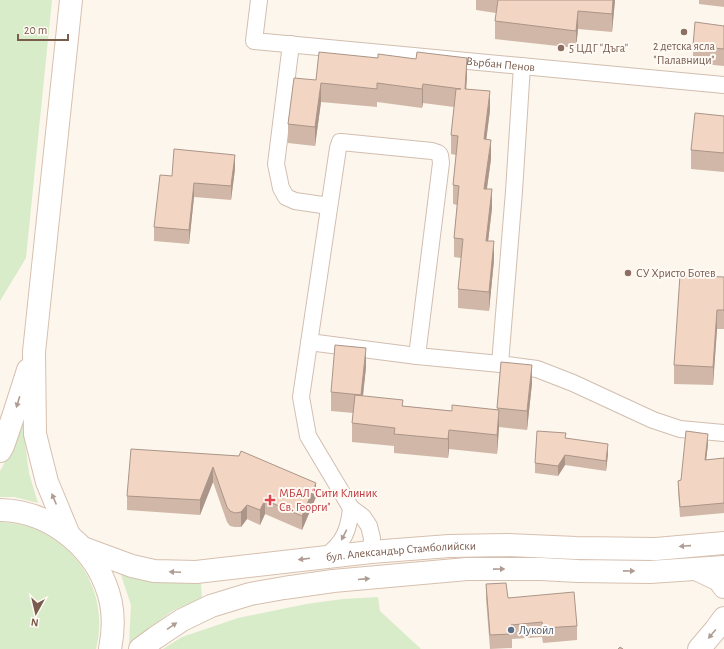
<svg xmlns="http://www.w3.org/2000/svg" width="724" height="649" font-family="'Alegreya Sans',sans-serif">
	<style>
		.green { fill: #d8ecc9 }
		.lines { fill: none; stroke-linecap: round; stroke-linejoin: round }
		.street-casing { stroke: #d1beb0; stroke-width: 18 }
		.secondary-casing { stroke: #d6c0b0; stroke-width: 24 }
		.street { stroke: #fff; stroke-width: 16 }
		.secondary { stroke: #fff; stroke-width: 22 }
		.wall { fill: #d1b7a8 }
		.shaded-wall { fill: #aa9588 }
		.building { fill: #f3d5c3; stroke: #aa9588 }
		.oneway { fill: #af9d94 }
		.education-dot { fill: #8d6e63; stroke: #fffaf3; stroke-width: 1.5 }
		.health-dot { fill: #e0444e; stroke: #fffaf3; stroke-width: 1.5 }
		.service-dot { fill: #5c6f8a; stroke: #fffaf3; stroke-width: 1.5 }
		.labels { text-anchor: middle; stroke-width: 4; stroke-linejoin: round; paint-order: stroke }
		.education-label { font-size: 12px; fill: #785e54; stroke: #fffaf3; text-anchor: start }
		.street-label { font-size: 12px; fill: #7a5c4d; stroke: #fffaf3 }
		.health-label { font-size: 12px; fill: #be3a42; stroke: #fffaf3; text-anchor: start }
		.service-label { font-size: 12px; fill: #4e5e75; stroke: #fffaf3; text-anchor: start }
	</style>
	<rect width="100%" height="100%" fill="#fdf6ec"/>
	<!-- green -->
	<path class="green" d="M0,0h52l-26,258 -26,43z
		M22,419l7,54 9,30 -24,-6h-14v-26l6,-11z
		M0,522c11,1 22,2 33,6 49,20 76,69 63,121h-96z
		M119,569l33,13 49,1 1,15 -30,13 -43,33 2,-39z
		M378,597l2,14 41,38h-258l19,-12 56,-19 68,-14 37,-5z"/>
	<g class="lines">
		<defs>
			<g id="street">
				<path id="s1" d="M259,0l-5,41 470,44"/>
				<path d="M291,44l-15,120 5,24 5,9 9,4 34,5"/>
				<path d="M522,66l-8,125 -14,173 37,5 36,14 80,37 27,9 44,4"/>
				<path d="M309,342l108,14 83,8"/>
				<path d="M371,552l1,-14 -3,-12 -6,-9 -12,-9 -43,-72 -7,-39 37,-249 2,-6h1l91,9 6,2 2,2 1,8 -24,193"/>
				<path d="M326,556c18,-13 23,-27 25,-48"/>
			</g>
			<g id="secondary">
				<path d="M0,451l3,-5 11,-32 14,-44"/>
				<path d="M0,510c53,1 100,41 111,93 3,16 2,31 -1,46"/>
				<path d="M69,535l-22,-53 -12,-48 -1,-82 37,-352"/>
				<path id="s2" d="M83,548l49,18 22,5 42,1 175,-20 78,-6 57,-1 70,3 80,1 68,-6"/>
				<path d="M696,569l23,11 5,7"/>
				<path d="M140,649l15,-11 27,-18 29,-14 39,-12 34,-6 49,-7 134,-12h74l37,2 72,1 74,-5"/>
				<path d="M699,649l17,-20 8,-11"/>
			</g>
		</defs>
		<!-- street casing -->
		<use href="#street" class="street-casing"/>
		<!-- secondary casing -->
		<use href="#secondary" class="secondary-casing"/>
		<!-- street -->
		<use href="#street" class="street"/>
		<!-- secondary -->
		<use href="#secondary" class="secondary"/>
	</g>
	<!-- wall -->
	<path class="wall" d="M476,0h139l-3,32 -34,-3 -2,19 -81,-9v-18l1,-8 -20,-3z
		M699,0h25v7l-25,-3z
		M724,26v40l-31,-3v-17z
		M467,76l-1,13 24,21 -4,30 5,19 -4,30 5,19 -4,33 6,19 -5,51 -31,-3v-19l3,-31 -7,-1v-19l3,-33 -4,-1v-19l3,-30 -5,-1v-19l3,-28 -31,-4 -1,5 -45,-6v5l-56,-5 -6,44 -27,-3v-19l28,-44z
		M724,116v56l-33,-3v-19z
		M235,169l-4,31 -37,-3 -5,47 -35,-3v-14l18,-51z
		M724,277v52h-7l-4,56 -39,-1v-19z
		M501,362l31,21 -5,47 -28,-3 -2,27 -48,-5 -1,9 -54,-5v-7l-42,-4v-19l1,-10 -22,-2v-19l35,-25 -3,29 40,10 49,5 45,-2z
		M566,438l42,16 -2,17 -41,-6 -7,11 -23,-3v-10z
		M708,444l-2,16 18,-2v55l-44,4 -2,-27v-9l3,-1z
		M239,456l77,41 -14,33 -37,-16 -5,11 -13,-6 -6,8h-6l-5,-1 -3,-4 -14,-40 -13,33 -73,-5v-14z
		M486,584l22,14 69,28v14l-34,3 -1,-6 -30,2v9l-22,1 -4,-50z"/>
	<!-- shaded-wall -->
	<path class="shaded-wall" d="M613,0h2l-3,32v-18z
		M578,11v18l-2,19v-17z
		M467,58v18l-2,32v-19z
		M321,83v19l-6,44v-19z
		M423,84v19l-1,5v-19z
		M490,91v19l-6,48v-19z
		M491,140v19l-7,49v-19z
		M235,155v14l-4,31v-14z
		M194,183v14l-5,47v-14z
		M492,189v19l-6,51v-18z
		M494,241v19l-5,51v-19z
		M717,310v19l-4,56v-18z
		M366,348v19l-5,46v-18z
		M532,365v18l-5,47v-19z
		M499,410v18l-2,26v-19z
		M449,430v19l-1,9v-19z
		M708,434v10l-3,26v-10z
		M608,444v10l-2,17v-10z
		M565,455v10l-7,11v-10z
		M213,467v15l-13,33v-15z
		M316,483v14l-14,33v-14z
		M265,500v14l-5,11v-15z
		M247,505v14l-6,8v-15z"/>
	<!-- building -->
	<path class="building" d="M498,0h115l-1,14 -34,-3 -2,20 -81,-10z
		M695,22l29,4v23l-31,-3z
		M319,52l59,6v-4l38,5 1,-7 50,6 -2,31 25,2 -6,48 7,1 -7,49h8l-6,52h8l-5,51 -31,-3 5,-50 -9,-1 5,-52 -6,-1 5,-49 -7,-1 5,-46h5l-38,-5 -1,5 -45,-6v6l-56,-6 -6,44 -27,-3 6,-46 22,2z
		M695,113l29,3v37l-33,-3z
		M174,149l61,6 -4,31 -37,-3 -5,47 -35,-3 6,-52 12,1z
		M680,275l44,2v33h-7l-4,57 -39,-2z
		M335,345l31,3 -5,47 -30,-3z
		M501,362l31,3 -5,46 -30,-3z
		M355,395l48,5 -1,6 50,5v-6l47,5 -2,25 -48,-5 -1,9 -54,-5 1,-6 -43,-5z
		M537,431l29,2 -1,5 43,6 -2,17 -41,-6 -7,11 -23,-3z
		M686,431l22,3 -3,26 19,-2v45l-44,4 -2,-26 3,-1z
		M131,449l108,7 2,-5 75,32 -14,33 -37,-16 -5,10 -13,-5 -6,7 -6,1 -5,-2 -3,-4 -14,-40 -13,33 -73,-4z
		M506,583l2,15 66,-6 3,34 -34,2 -1,-6 -31,3 1,9 -22,1 -4,-51z
		M620,647l3,2h-5z"/>
	<!-- one-way arrows -->
	<defs><path id="oneway-solid" d="M-6-.8H1V-3.2L6.5 0L1 3.2V.8H-6Z"/></defs>
	<g class="oneway">
		<use href="#oneway-solid" transform="translate(18 402) rotate(107)"/>
		<use href="#oneway-solid" transform="translate(54 499) rotate(-113)"/>
		<use href="#oneway-solid" transform="translate(344 535) rotate(117)"/>
		<use href="#oneway-solid" transform="translate(685 546) rotate(176)"/>
		<use href="#oneway-solid" transform="translate(304 559) rotate(173)"/>
		<use href="#oneway-solid" transform="translate(499 569) rotate(-1)"/>
		<use href="#oneway-solid" transform="translate(629 571) rotate(1)"/>
		<use href="#oneway-solid" transform="translate(175 572) rotate(-178)"/>
		<use href="#oneway-solid" transform="translate(364 579) rotate(-5)"/>
		<use href="#oneway-solid" transform="translate(172 626) rotate(-34)"/>
		<use href="#oneway-solid" transform="translate(712 634) rotate(130)"/>
	</g>
	<!-- markers -->
	<g class="education-dot">
		<circle cx="684" cy="32" r="4"/>
		<circle cx="561" cy="48" r="4"/>
		<circle cx="628" cy="273" r="4"/>
	</g>
	<path class="health-dot" d="M268 494h4v4h4v4h-4v4h-4v-4h-4v-4h4z"/>
	<circle class="service-dot" cx="511" cy="630" r="4"/>
	<g class="labels">
		<!-- education labels -->
		<g class="education-label">
			<text x="684" y="50" text-anchor="middle">2 детска ясла<tspan x="684" dy="14">"Палавници"</tspan></text>
			<text x="569" y="52">5 ЦДГ "Дъга"</text>
			<text x="636" y="277">СУ Христо Ботев</text>
		</g>
		<!-- street labels -->
		<g class="street-label">
			<text dy="4" stroke="none"><textPath href="#s1" startOffset="289">Върбан Пенов</textPath></text>
			<text dy="4" stroke="none"><textPath href="#s2" startOffset="323">бул. Александър Стамболийски</textPath></text>
		</g>
		<!-- health labels -->
		<g class="health-label">
			<text x="279" y="497">МБАЛ "Сити Клиник<tspan x="279" dy="14">Св. Георги"</tspan></text>
		</g>
		<!-- service labels -->
		<g class="service-label">
			<text x="519" y="634">Лукойл</text>
		</g>
	</g>
	<!-- north arrow -->
	<g transform="translate(36 613) rotate(188)" stroke="#fffaf3" stroke-width="3" paint-order="stroke">
	<path d="M0-3L7 15L0 10L-7 15Z" fill="#7a5c4d"/>
	<text y="-6" font-size="11" font-weight="bold" text-anchor="middle" fill="#7a5c4d">N</text>
	</g>
	<!-- scale -->
	<path d="M18 34v6h50v-6" fill="none" stroke="#7a5c4d" stroke-width="2"/>
	<text x="24" y="34" font-size="12" fill="#7a5c4d" stroke="#fffaf3" stroke-width="3" paint-order="stroke">20 m</text>
</svg>
